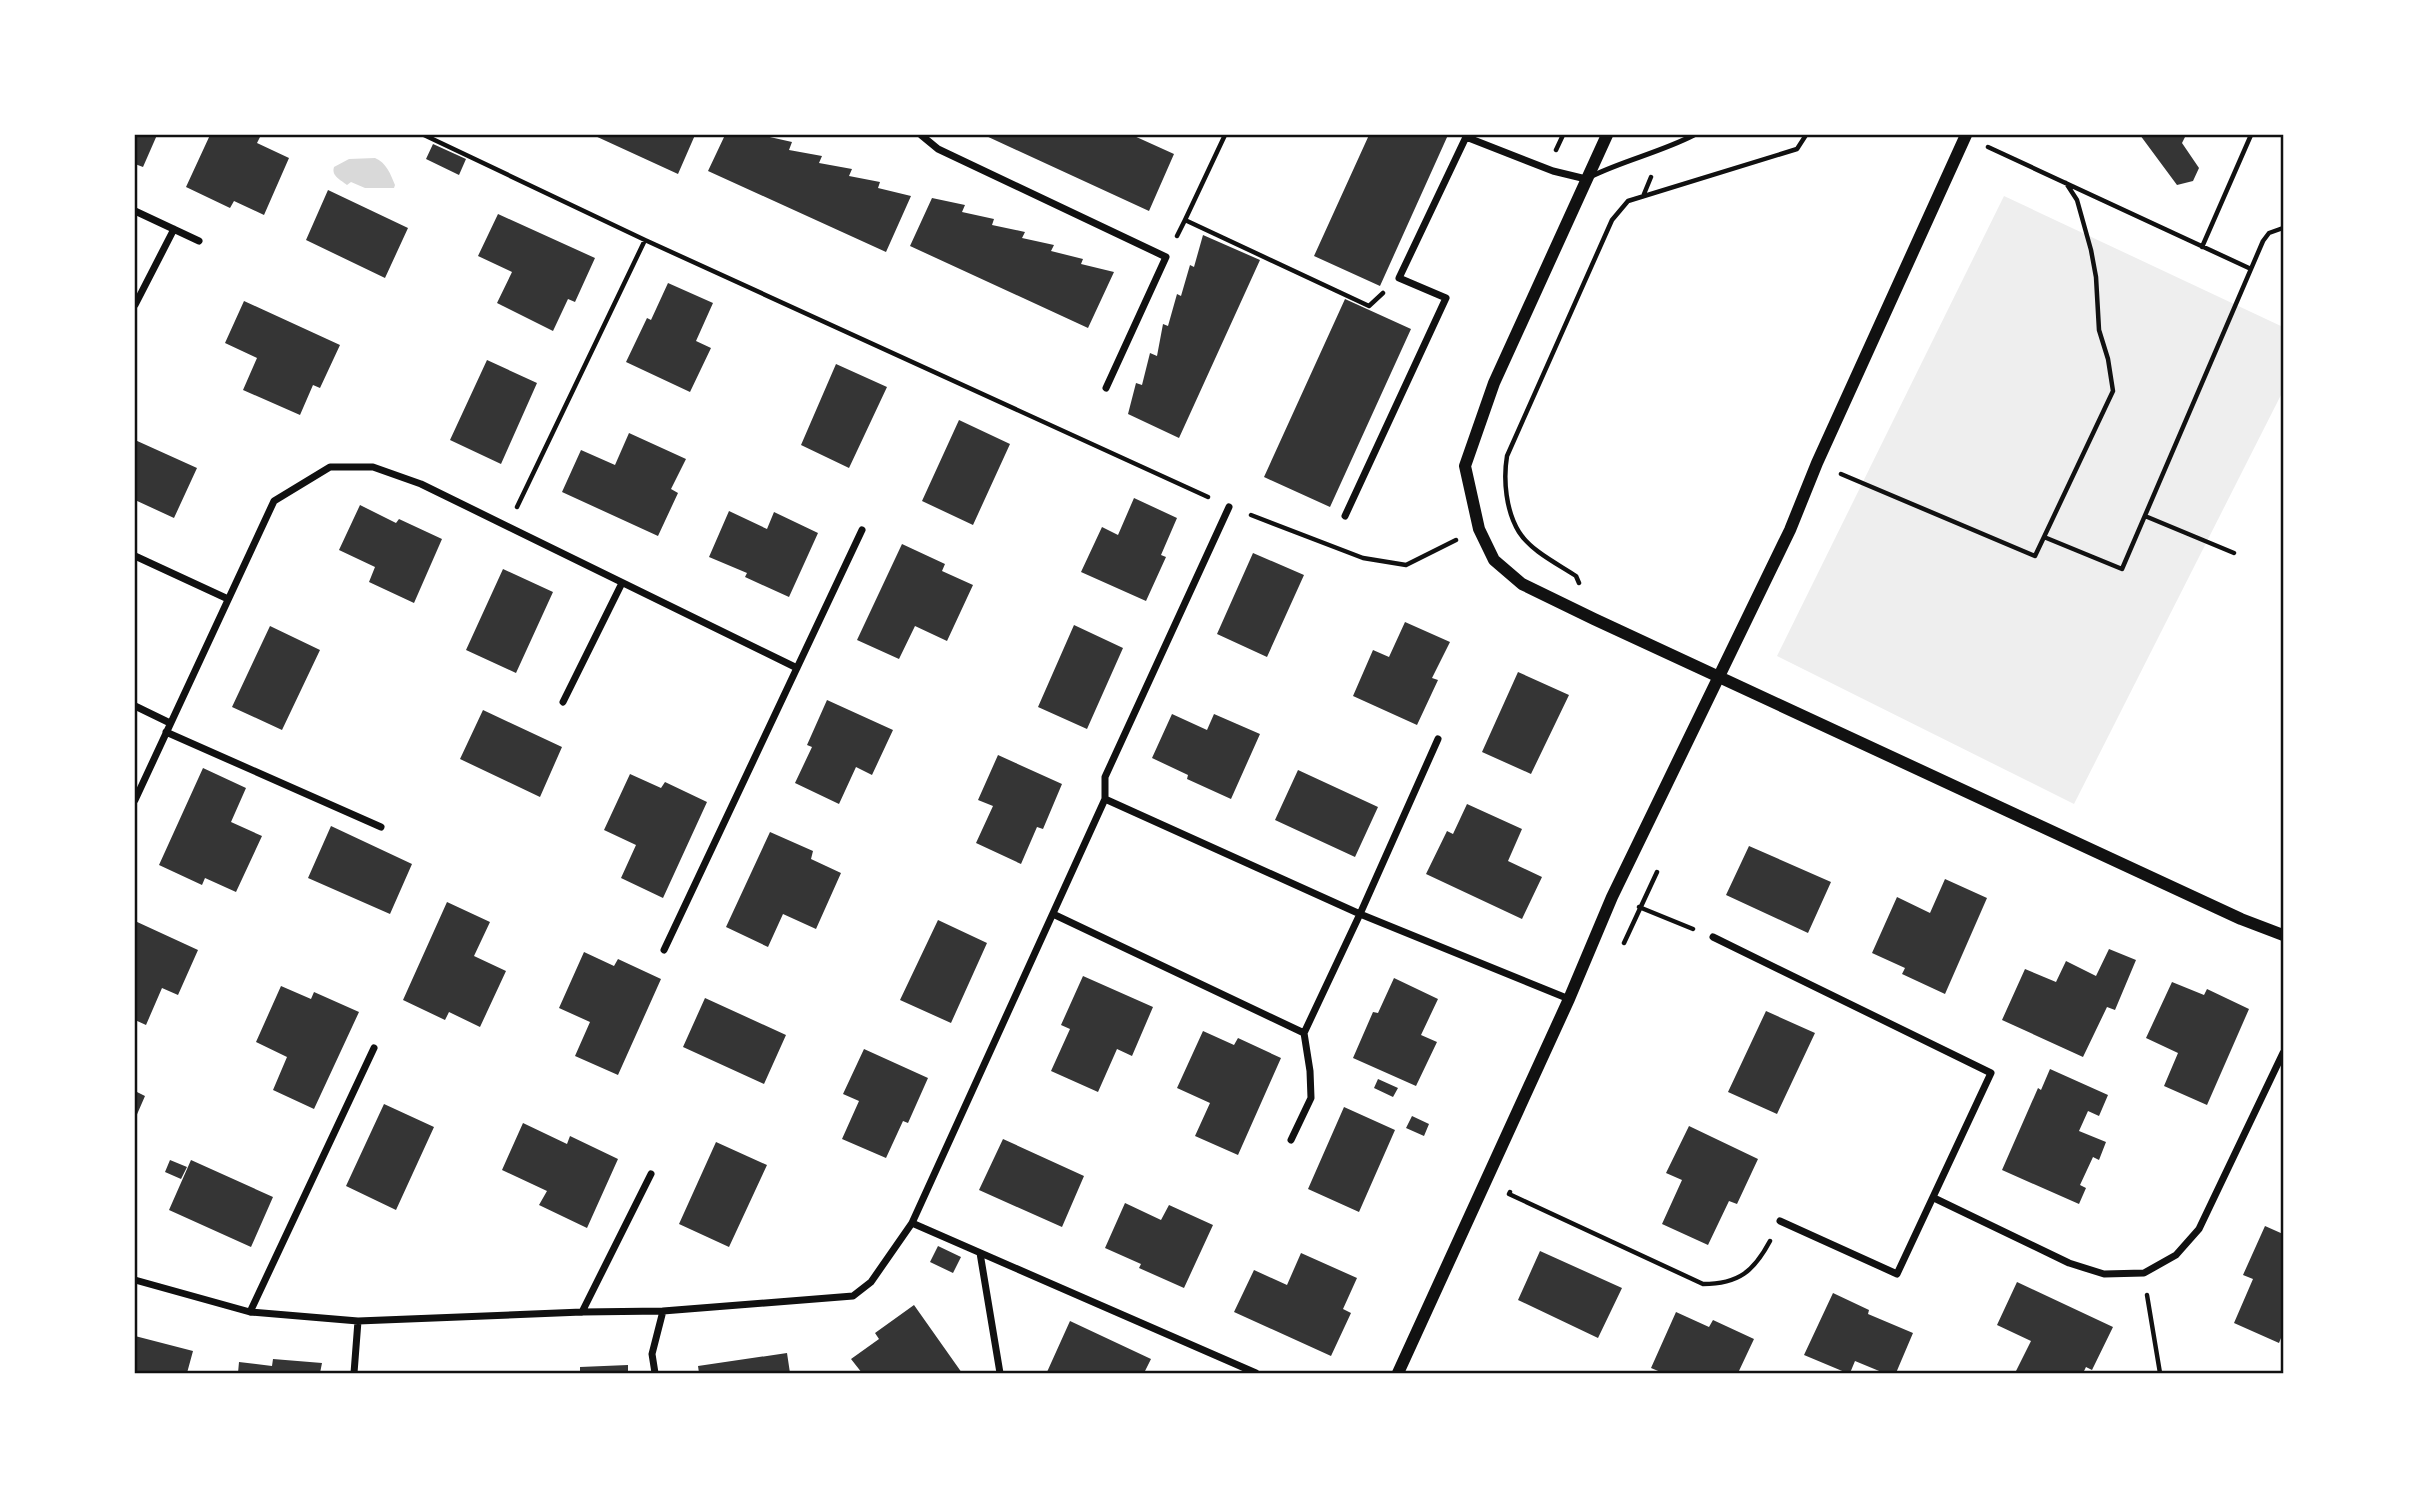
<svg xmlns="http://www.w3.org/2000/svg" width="2418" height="1508" font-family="Overpass,sans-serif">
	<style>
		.green { fill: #eee }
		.water { fill: #d9d9d9 }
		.building { fill: #353535 }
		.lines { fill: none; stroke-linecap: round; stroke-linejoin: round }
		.path { stroke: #111; stroke-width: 4.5 }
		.service { stroke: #111; stroke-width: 5 }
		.minor { stroke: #111; stroke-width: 7 }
		.tertiary { stroke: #111; stroke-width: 12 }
		.neatline { fill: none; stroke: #111; stroke-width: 2.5 }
	</style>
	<rect width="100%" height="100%" fill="#fff"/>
	<!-- green -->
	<path class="green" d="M2004,196l279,131v64l-209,413 -297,-148z"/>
	<!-- water -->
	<path class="water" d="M375,158c11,4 16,17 20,27l-1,3h-29l-14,-6 -4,3c-6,-5 -16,-9 -13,-18l15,-8z"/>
	<!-- building -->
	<path class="building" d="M135,135h22l-14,32 -8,-3z
		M210,135h51l-4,8 32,15 -25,57 -30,-14 -4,7 -44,-21z
		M593,135h102l-17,39z
		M725,135h36l31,7 -3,8 33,6 -3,7 33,6 -3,7 31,6 -2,6 33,8 -25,56 -178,-81z
		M984,135h148l42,19 -25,57z
		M1369,135h79l-68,151 -66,-30z
		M2140,135h46l-4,8 17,25 -6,13 -16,4z
		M433,144l33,15 -7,16 -33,-16z
		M328,190l80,38 -23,50 -79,-38z
		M932,198l33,7 -3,7 32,7 -2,6 33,7 -3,6 32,7 -3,6 32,8 -2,5 33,8 -26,56 -178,-82z
		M498,214l97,44 -20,44 -7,-3 -15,32 -56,-28 15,-31 -34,-16z
		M1203,235l57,25 -81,178 -51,-24 8,-31 6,2 8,-32 7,3 6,-32 5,2 9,-32 4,2 9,-31 4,2z
		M668,283l45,20 -17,38 15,7 -21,44 -64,-30 21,-44 4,2z
		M1345,299l66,30 -81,178 -66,-30z
		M244,301l96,44 -20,43 -7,-3 -13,30 -57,-25 14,-32 -32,-15z
		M487,360l50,23 -36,81 -51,-24z
		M836,364l51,23 -38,81 -48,-23z
		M959,420l51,24 -37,81 -51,-24z
		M629,433l57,26 -15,30 7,4 -20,43 -96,-44 19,-42 34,15z
		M135,440l62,28 -23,50 -39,-18z
		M1134,498l43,20 -16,37 5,2 -20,44 -65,-29 21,-45 16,8z
		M360,505l36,18 3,-4 43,20 -28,64 -45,-21 6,-15 -36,-17z
		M729,511l38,18 7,-17 44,21 -29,64 -44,-20 2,-4 -38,-16z
		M902,544l43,20 -3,7 31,14 -26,56 -32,-15 -16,33 -42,-19z
		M1253,553l51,22 -37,82 -50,-23z
		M503,569l50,23 -37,81 -50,-23z
		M1405,622l45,20 -18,36 6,2 -21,45 -64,-29 20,-46 16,7z
		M1074,625l49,23 -36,81 -49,-22z
		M270,626l50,24 -38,80 -50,-23z
		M1518,672l51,23 -38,79 -49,-22z
		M827,700l66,30 -21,45 -16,-8 -17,37 -44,-21 17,-36 -5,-2z
		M483,710l79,37 -22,50 -80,-38z
		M1172,714l35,16 7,-16 46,20 -29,65 -44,-20 1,-4 -36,-17z
		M998,755l64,29 -19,45 -6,-2 -16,37 -45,-21 17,-37 -15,-6z
		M203,768l43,20 -15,34 31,14 -26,56 -31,-14 -3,7 -43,-20z
		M1298,770l80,37 -23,50 -80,-37z
		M630,774l31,14 4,-6 42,20 -44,96 -42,-20 15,-33 -32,-15z
		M1467,804l55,25 -14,32 34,16 -20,42 -96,-45 21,-43 6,3z
		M331,826l81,38 -22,50 -82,-36z
		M770,832l43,19 -2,8 30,14 -25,56 -33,-15 -15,33 -42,-20z
		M1749,846l82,36 -23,51 -82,-38z
		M1945,879l42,19 -42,96 -43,-20 3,-6 -33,-15 25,-56 33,16z
		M447,902l43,20 -16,34 32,15 -26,56 -31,-15 -4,8 -42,-20z
		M938,920l49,23 -36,80 -51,-23z
		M135,921l63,29 -20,45 -16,-7 -16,37 -11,-5z
		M2109,949l27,11 -21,50 -8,-3 -24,50 -81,-37 23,-51 31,13 10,-21 30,15z
		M584,952l30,14 4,-7 43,20 -43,96 -43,-19 15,-34 -31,-14z
		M1083,976l70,31 -21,49 -15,-7 -19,43 -47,-21 19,-42 -9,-4z
		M1394,978l44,21 -17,36 16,7 -21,44 -63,-28 20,-46 5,1z
		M2172,982l32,13 3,-6 42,20 -42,96 -43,-19 14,-33 -32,-15z
		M281,986l30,13 3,-7 45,20 -45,97 -41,-19 14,-33 -31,-15z
		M705,998l81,37 -22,49 -81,-37z
		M1766,1011l49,22 -38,81 -49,-22z
		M1203,1031l31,14 4,-7 43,20 -43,97 -43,-19 15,-33 -33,-15z
		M864,1049l64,29 -20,45 -5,-2 -17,37 -44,-19 17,-38 -16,-7z
		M2050,1069l58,26 -9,21 -11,-5 -9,20 27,11 -7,18 -6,-3 -13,28 6,3 -7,16 -77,-34 36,-82 3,2z
		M1378,1079l20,9 -5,9 -19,-9z
		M135,1091l10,5 -10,23z
		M384,1104l50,23 -38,83 -50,-24z
		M1344,1107l51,23 -36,82 -51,-23z
		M1412,1116l17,8 -5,12 -18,-8z
		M523,1123l44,21 3,-8 48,23 -31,69 -48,-23 8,-14 -45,-21z
		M1689,1126l69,33 -21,45 -8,-3 -21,44 -46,-21 20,-44 -16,-7z
		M1003,1139l81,37 -22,51 -83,-37z
		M716,1142l51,23 -38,82 -50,-23z
		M170,1160l17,7 -6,12 -16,-7z
		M191,1160l82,37 -22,50 -82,-37z
		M1125,1203l36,17 8,-15 44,20 -29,63 -45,-20 2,-4 -36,-16z
		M2265,1226l18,8v99l-4,10 -45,-20 19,-44 -10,-4z
		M938,1246l23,11 -8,16 -23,-11z
		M1540,1251l82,37 -24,50 -80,-38z
		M1301,1253l56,25 -14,31 8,4 -20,43 -97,-44 20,-42 33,15z
		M2017,1282l96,45 -21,43 -6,-3 -3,6h-68l16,-32 -34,-16z
		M1833,1293l36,17 -1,4 45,19 -17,40h-12l-29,-12 -5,12h-3l-43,-18z
		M914,1305l48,68h-100l-11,-14 28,-20 -4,-6z
		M1676,1312l33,15 4,-7 41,19 -16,34h-75l-12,-5z
		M1070,1321l81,38 -7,14 -97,-1z
		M135,1336l58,15 -6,22h-52z
		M787,1353l3,20h-91l-1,-7z
		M273,1359l49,4 -2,10h-82l1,-11 33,4z
		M628,1365v8h-48v-6z"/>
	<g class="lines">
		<!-- path -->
		<path class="path" d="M424,135l221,105 563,257
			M1988,147l263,122
			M1556,150l7,-15
			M1644,194l7,-17
			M1185,220l40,-85
			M1177,236l8,-16 184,86 14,-13
			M2202,247l49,-112
			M1841,474l194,82 78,-165 -5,-32 -9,-29 -3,-53 -5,-27 -14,-50 -11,-17
			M517,507l128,-267
			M1251,515l112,43 43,7 50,-25
			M2145,516l89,37
			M2044,537l78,32 141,-328 6,-8 14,-5
			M1579,583l-3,-7c-18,-12 -45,-25 -57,-44 -13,-21 -16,-52 -12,-76l105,-236 16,-19 169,-52 9,-14
			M1639,907l54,22
			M1624,943l33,-71
			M1510,1192l-1,2 194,90c36,0 51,-13 67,-43
			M2147,1295l13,78"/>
		<!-- service -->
		<path class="service" d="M1592,176c33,-16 69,-24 102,-41"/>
		<!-- minor -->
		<path class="minor" d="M921,135l17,14 228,108 -60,131
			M135,211l64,30
			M135,305l39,-76
			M1345,516l101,-218 -47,-20 67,-141 87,34 33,8
			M135,556l93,43
			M563,702l59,-119
			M135,706l35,17
			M166,732l215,95
			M1105,799l255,115 209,85
			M135,800l139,-299 56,-34h43l48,17 376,184
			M1053,914l251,119 56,-119 78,-175
			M1713,937l278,136 -94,201 -117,-53
			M664,950l198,-420
			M1291,1140l20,-42 -1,-27 -6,-38
			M1934,1198l135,65 35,11 40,-1 32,-18 23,-26 84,-176
			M912,1223l344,150
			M980,1253l20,120
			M135,1280l115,32 108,9 224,-9 81,-1 190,-15 18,-14 41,-59 193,-424v-22l124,-270
			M250,1312l124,-264
			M582,1312l69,-138
			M354,1373l4,-52
			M655,1373l-3,-19 11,-43"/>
		<!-- tertiary -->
		<path class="tertiary" d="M1607,135l-113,248 -29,83 14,63 15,31 28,24 72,35 647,300 42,16
			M1398,1373l171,-374 43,-102 178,-367 27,-67 149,-328"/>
	</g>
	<!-- border -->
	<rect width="2418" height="1508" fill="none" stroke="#ffffff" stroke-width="273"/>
	<rect x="136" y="136" width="2146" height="1236" class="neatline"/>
</svg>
